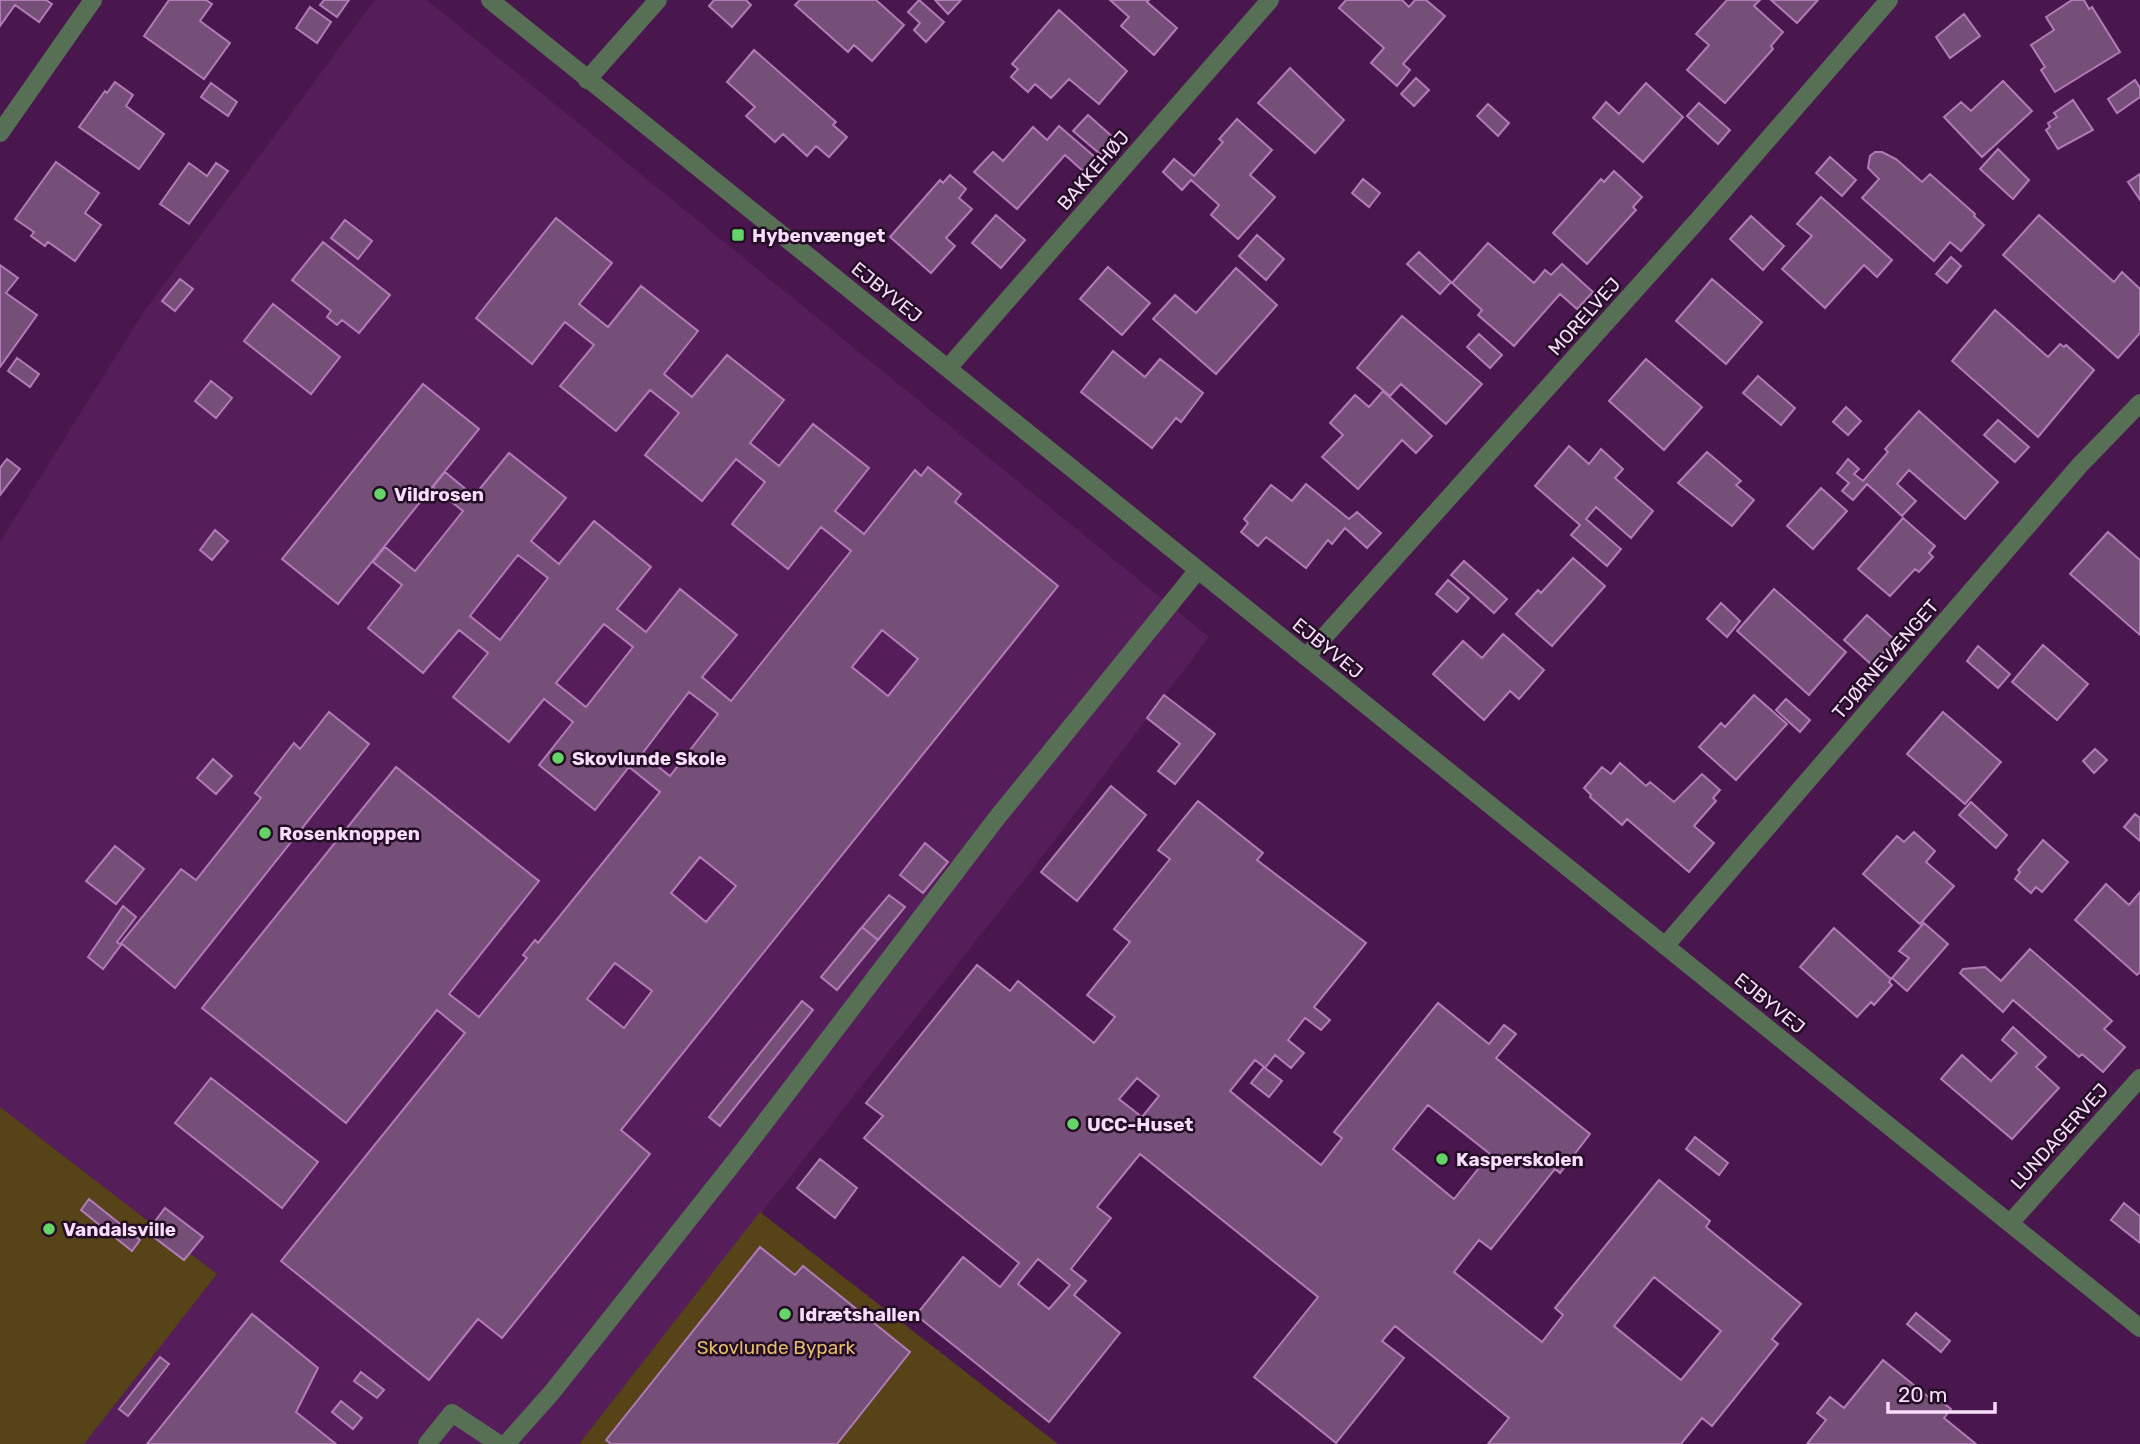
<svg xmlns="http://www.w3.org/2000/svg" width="2140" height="1444" font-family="Rubik,sans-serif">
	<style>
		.built { fill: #551e5b }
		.green { fill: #564318 }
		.building { fill: #764f79; stroke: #b27ab6; stroke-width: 2; fill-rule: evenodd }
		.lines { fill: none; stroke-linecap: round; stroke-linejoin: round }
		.minor { stroke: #566f55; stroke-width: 18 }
		.poi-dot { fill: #64d468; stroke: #240e26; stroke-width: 2.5 }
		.labels { text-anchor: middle; stroke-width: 5; stroke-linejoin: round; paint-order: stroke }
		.street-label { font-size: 19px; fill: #f9dbfb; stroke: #240e26 }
		.poi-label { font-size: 19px; font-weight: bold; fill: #f9dbfb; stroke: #240e26; text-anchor: start }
		.park-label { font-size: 19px; fill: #e5bd6b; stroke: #240e26 }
	</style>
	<rect width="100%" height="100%" fill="#49174e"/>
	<!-- built -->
	<path class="built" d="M375,0h52l782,637 -184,242 -446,565h-495l133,-170 -217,-167v-565l143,-229z"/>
	<!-- green -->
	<path class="green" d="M0,1107l217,167 -133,170h-84z
		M760,1212l298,232h-479z"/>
	<!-- building -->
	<path class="building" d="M0,0h46l6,4 -13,18 -24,-17 -15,21z
		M169,0h37l6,4 -12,17 30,22 -26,36 -60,-43z
		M324,0h25l-12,17 -17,-12z
		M714,0h32l5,5 -19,22 -23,-21z
		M800,0h76l28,25 -32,36 -18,-16 -6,7 -53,-47z
		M919,0l25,22 -18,20 -12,-12 6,-7 -12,-11z
		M935,0h26l-13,14z
		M1110,0h39l-2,2 30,26 -23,27 -33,-29 8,-9z
		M1346,0h56l7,7 6,-7h11l19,16 -42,48 7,6 -13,16 -26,-23 13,-15 -45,-40z
		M1727,0h33l-6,6 29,26 -12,14 2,3 -48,54 -38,-33 22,-25 -13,-11z
		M1771,0h47l-21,23z
		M2072,0h12l5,9 3,-2 28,45 -65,40 -14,-22 4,-3 -14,-22 23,-15 -8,-13z
		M310,7l21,15 -14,21 -21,-15z
		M1059,10l68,61 -28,33 -30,-25 -18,19 -16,-14 -7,8 -17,-15 7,-8 -6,-5z
		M1964,14l16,22 -30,22 -14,-21z
		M754,50l82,72 -3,3 14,12 -18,20 -13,-11 -9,10 -24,-22 -8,8 -29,-26 9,-9 -28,-25z
		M1290,68l54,52 -29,33 -57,-50z
		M1416,78l13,12 -15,16 -13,-12z
		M2135,80l5,8v9l-23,16 -9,-14z
		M2003,81l29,30 -50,46 -38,-40 17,-15 10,9z
		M115,82l18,13 -7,11 38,28 -25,35 -60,-42 26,-36 2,2z
		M211,83l26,19 -9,14 -27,-19z
		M1646,83l37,34 -40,45 -50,-44 13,-16 13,12z
		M2073,100l20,30 -35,19 -12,-19 4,-3 -2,-4 9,-6 -3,-4z
		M1699,103l31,27 -12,14 -31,-28z
		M1488,104l21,19 -11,13 -21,-20z
		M1088,115l26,23 -14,16 -27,-23z
		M1237,119l35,31 -22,25 25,22 -37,42 -27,-24 8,-10 -28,-25 -9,10 -19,-18 11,-13 20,17 29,-34 -4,-3z
		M1059,126l36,31 -12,14 -18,-16 -48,54 -43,-37 19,-20 10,9 30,-34 14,13z
		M1998,149l31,31 -16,19 -33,-30z
		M1875,152h7l14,7 26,23 8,-8 45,40 -1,2 10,9 -23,26 -11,-9 -16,19 -72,-63 17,-19 -11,-11 2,-12z
		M1830,157l26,23 -14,16 -26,-23z
		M56,162l43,31 -14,20 16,12 -26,36 -27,-19 -3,4 -14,-10 3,-4 -19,-13z
		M189,163l18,13 9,-13 12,8 -39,53 -29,-20z
		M1614,171l28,26 -9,10 3,3 -49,54 -34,-31 48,-54 3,3z
		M2140,174v26l-12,-18z
		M950,175l16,14 -7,9 13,11 -26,29 9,8 -24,27 -41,-36 50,-57 3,3z
		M1363,179l17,14 -11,14 -17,-14z
		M1821,197l71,63 -15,17 -13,-12 -39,43 -43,-39 30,-33 -15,-12z
		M996,215l29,25 -24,28 -29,-25z
		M2039,215l75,67 8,-10 18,17v44l-22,25 -115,-103z
		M1751,216l33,30 -21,24 -33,-31z
		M556,218l56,45 -33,41 29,23 33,-41 57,45 -34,43 28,23 35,-42 57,45 -34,43 29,23 34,-42 56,44 -34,43 29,23 51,-64 6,6 7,-9 33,27 -6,8 103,84 -437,544 29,24 -148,184 -24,-19 -49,61 -148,-119 184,-228 -28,-23 -91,113 -144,-115 194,-241 143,114 -90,113 30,23 48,-59 -4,-3 12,-15 3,3 122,-151 -31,-25 -34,43 -56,-45 34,-43 -29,-23 -35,43 -56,-45 35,-44 -29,-23 -36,43 -55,-45 34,-43 -29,-23 12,-15 30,24 48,-60 -30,-24 12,-15 29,24 35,-43 57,45 -35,43 28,23 35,-43 57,46 -34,42 29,23 34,-43 57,46 -35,42 29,24 120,-150 -30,-24 -33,42 -56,-45 33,-42 -29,-23 -34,42 -57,-46 34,-42 -29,-23 -34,41 -56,-45 34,-41 -29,-23 -33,42 -56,-46zM518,555l30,23 -48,62 -30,-24zM604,624l29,23 -47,60 -30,-24zM882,630l36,29 -30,37 -36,-29zM689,692l29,22 -48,62 -28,-22zM700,857l36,29 -30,36 -35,-29zM615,963l37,28 -28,37 -37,-29z
		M345,220l27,21 -14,18 -27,-21z
		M1257,235l27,24 -18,21 -27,-24z
		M323,242l67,53 -31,38 -17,-13 -5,5 -10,-8 4,-6 -39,-31z
		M1488,243l46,40 11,-13 6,5 11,-11 31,28 -16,17 -17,-15 -46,52 -36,-31 4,-5 -30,-27z
		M1419,252l32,30 -11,12 -33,-30z
		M1951,257l10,9 -14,17 -11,-9z
		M0,265l18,13 -12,15 31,22 -37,52z
		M1108,267l42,36 -28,32 -42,-36z
		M1236,268l41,37 -61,69 -63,-55 22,-24 21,18z
		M180,279l13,10 -18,22 -13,-10z
		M1712,279l50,43 -36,42 -50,-43z
		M273,304l67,53 -29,37 -67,-53z
		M1995,310l53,47 12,-13 4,3 2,-2 28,25 -56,67 -86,-76z
		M1402,316l80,68 -36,40 -45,-40 -11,12 -33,-28z
		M1479,334l23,21 -12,13 -23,-21z
		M1113,351l32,26 15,-18 43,34 -22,29 -5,-4 -24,30 -71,-56z
		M17,358l22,16 -9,13 -22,-16z
		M1646,359l56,48 -38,43 -55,-49z
		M1758,376l37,32 -14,17 -38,-32z
		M211,381l21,17 -16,20 -21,-17z
		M423,384l56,45 -141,175 -56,-45z
		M1383,391l49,45 -16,17 -14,-13 -44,49 -36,-32 21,-22 -13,-12 25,-28 14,12z
		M1846,407l15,14 -13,14 -15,-13z
		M1919,411l79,71 -33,37 -56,-49 -12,14 19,17 -14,15 -35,-32 -14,16 -11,-9 7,-8 -12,-10 11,-14 11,10 -5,5 9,7 25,-29 -3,-3z
		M1998,420l31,27 -14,15 -31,-27z
		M1569,446l20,18 12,-15 22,20 -8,9 38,33 -22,27 -35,-31 -10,12 35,30 -14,17 -36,-31 9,-10 -45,-39z
		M1707,452l34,29 -5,4 18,15 -22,26 -54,-43z
		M7,459l13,10 -20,26v-27z
		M1306,484l43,35 8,-7 24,21 -14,15 -22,-20 -13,16 -4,-4 -22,28 -40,-31 -8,9 -17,-14 7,-9 -4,-4 27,-34 21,16z
		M1821,488l26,23 -34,38 -26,-23z
		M1903,518l32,28 -6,7 4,4 -14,15 -4,-3 -25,27 -32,-27z
		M215,530l13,11 -16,19 -12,-10z
		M2108,532l32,28v75l-70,-61z
		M1573,558l32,28 -53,60 -36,-32 22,-24 3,3z
		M1464,561l43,38 -13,14 -43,-38z
		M1448,580l21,18 -12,14 -21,-18z
		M1774,589l72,63 -37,43 -72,-64z
		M1721,603l19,18 -13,16 -20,-18z
		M1867,615l28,25 -23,25 -28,-25z
		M1503,634l41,36 -25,29 -9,-8 -26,29 -51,-46 30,-33 19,17z
		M2043,645l45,39 -31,36 -45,-38z
		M1978,646l32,28 -12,14 -31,-27z
		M1164,695l51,39 -40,50 -17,-13 22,-27 -33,-26z
		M1754,695l33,29 -51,56 -37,-33 22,-24 4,4z
		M1786,699l24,21 -10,12 -24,-22z
		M329,712l40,32 -194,244 -54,-45 60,-74 15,11 65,-82 -6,-5 39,-50 6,6z
		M1943,712l58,50 -36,42 -58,-50z
		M2095,749l12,11 -13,13 -11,-12z
		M213,759l19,17 -16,18 -19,-16z
		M1620,763l26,23 4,-4 24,20 28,-28 18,16 -7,8 3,3 -22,25 20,17 -25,29 -62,-53 -5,6 -32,-28 1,-2 -7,-7 18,-21 9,7z
		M1111,786l35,29 -69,86 -36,-29z
		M1198,801l65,52 -6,7 109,83 -52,64 16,13 -9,10 -16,-12 -17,22 16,13 -13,15 -16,-13 -10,13 17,13 -13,16 -18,-14 13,-16 -9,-7 -25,31 91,74 21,-27 -8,-6 104,-129 51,41 15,-19 12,9 -20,24 94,76 -30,39 -5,-4 -64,80 -12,-9 -25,32 88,70 21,-27 -8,-7 104,-128 51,41 -4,6 95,77 -29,35 6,5 -66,82 -10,-8 -21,26h-193l21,-26 -114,-92 -13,15 22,17 -68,85 -82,-66 64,-80 -178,-143 -43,53 14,11 -40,51 15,12 -12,14 46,38 -71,89 -133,-107 47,-58 37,30 19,-24 -155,-125 19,-22 -17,-13 111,-138 33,26 8,-10 76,62 21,-26 -28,-22 43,-53 -16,-13 56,-70 -12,-9zM1137,1078l22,18 -17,21 -23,-18zM1428,1105l62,49 -36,45 -61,-50zM1038,1259l32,26 -21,24 -31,-25zM1654,1277l67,54 -40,49 -67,-54z
		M1971,802l36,33 -11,13 -37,-33z
		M2135,814l5,4v23l-16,-14z
		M1914,832l21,19 -9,11 28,24 -34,38 -57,-50 34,-38 7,6z
		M2043,840l25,22 -26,30 -6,-5 -5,6 -16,-14 5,-7 -2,-2z
		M925,843l23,19 -25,31 -23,-18z
		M115,846l29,23 -28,35 -30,-23z
		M2106,884l23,21 11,-13v80l-3,3 -62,-55z
		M889,895l16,12 -27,33 -16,-13z
		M123,906l13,11 -19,25 4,3 -18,24 -15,-12z
		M1924,923l24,21 -41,47 -15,-13 17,-20 -10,-7z
		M862,927l16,13 -41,50 -16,-13z
		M1834,928l57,51 -2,3 3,3 -18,20 -3,-3 -14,15 -57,-50z
		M2030,949l82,72 -8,8 21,18 -22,25 -21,-18 -3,3 -66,-57 -10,12 -43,-39 3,-4 22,-2 16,14z
		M802,1001l11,9 -93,116 -11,-9z
		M2013,1027l33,30 -10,10 23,21 -47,51 -71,-60 21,-24 29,26 26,-28 -15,-13z
		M211,1078l107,84 -36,46 -107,-85z
		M1695,1137l33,26 -9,12 -33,-26z
		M820,1159l37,29 -22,30 -38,-30z
		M89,1199l51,41 -8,11 -51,-41z
		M2124,1203l16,13v27l-29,-23z
		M165,1208l38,29 -19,23 -37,-28z
		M760,1247l35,28 8,-9 107,86 -73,92h-226l-5,-4z
		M1916,1313l34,28 -9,11 -34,-28z
		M252,1314l66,54 -22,44 40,32h-189z
		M160,1357l9,7 -41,52 -9,-7z
		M1883,1360l48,39 2,-4 18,14 -7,9 32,26h-169l19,-24 -9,-7 13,-16 14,11z
		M361,1372l23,18 -7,8 -23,-17z
		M341,1401l21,17 -9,11 -21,-17z"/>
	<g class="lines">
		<!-- minor -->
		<path class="minor" d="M490,0l1650,1328
			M587,80l71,-80
			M0,133l93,-133
			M948,368l322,-368
			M1306,657l392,-437 191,-220
			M1665,946l415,-481 60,-62
			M2010,1223l130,-145
			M427,1444l25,-31 47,31
			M506,1444l47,-53 190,-240 253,-332 202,-249"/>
	</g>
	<!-- markers -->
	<g class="poi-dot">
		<rect x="731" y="228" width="14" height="14" rx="3.5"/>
		<circle cx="380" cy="494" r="7"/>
		<circle cx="558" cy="758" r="7"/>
		<circle cx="265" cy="833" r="7"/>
		<circle cx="1073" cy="1124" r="7"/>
		<circle cx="1442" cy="1159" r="7"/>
		<circle cx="49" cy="1229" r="7"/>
		<circle cx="785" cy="1314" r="7"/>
	</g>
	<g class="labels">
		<!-- street labels -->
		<g class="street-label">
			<text transform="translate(1093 170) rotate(-49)" y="7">BAKKEHØJ</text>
			<text transform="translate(887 292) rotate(39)" y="7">EJBYVEJ</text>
			<text transform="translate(1584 316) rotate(-48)" y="7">MORELVEJ</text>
			<text transform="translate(1328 648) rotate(39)" y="7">EJBYVEJ</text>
			<text transform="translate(1885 659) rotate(-49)" y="7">TJØRNEVÆNGET</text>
			<text transform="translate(1770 1003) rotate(39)" y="7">EJBYVEJ</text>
			<text transform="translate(2059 1136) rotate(-48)" y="7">LUNDAGERVEJ</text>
		</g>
		<!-- poi labels -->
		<g class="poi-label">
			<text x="752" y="242">Hybenvænget</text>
			<text x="394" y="501">Vildrosen</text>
			<text x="572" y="765">Skovlunde Skole</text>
			<text x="279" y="840">Rosenknoppen</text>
			<text x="1087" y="1131">UCC-Huset</text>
			<text x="1456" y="1166">Kasperskolen</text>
			<text x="63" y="1236">Vandalsville</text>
			<text x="799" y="1321">Idrætshallen</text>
		</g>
		<!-- park labels -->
		<g class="park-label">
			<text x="776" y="1354">Skovlunde Bypark</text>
		</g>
	</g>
	<!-- scale -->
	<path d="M1888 1402v10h107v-10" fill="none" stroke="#f9dbfb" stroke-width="3.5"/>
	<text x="1898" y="1402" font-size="21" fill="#f9dbfb" stroke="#240e26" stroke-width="5" paint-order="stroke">20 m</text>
</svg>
